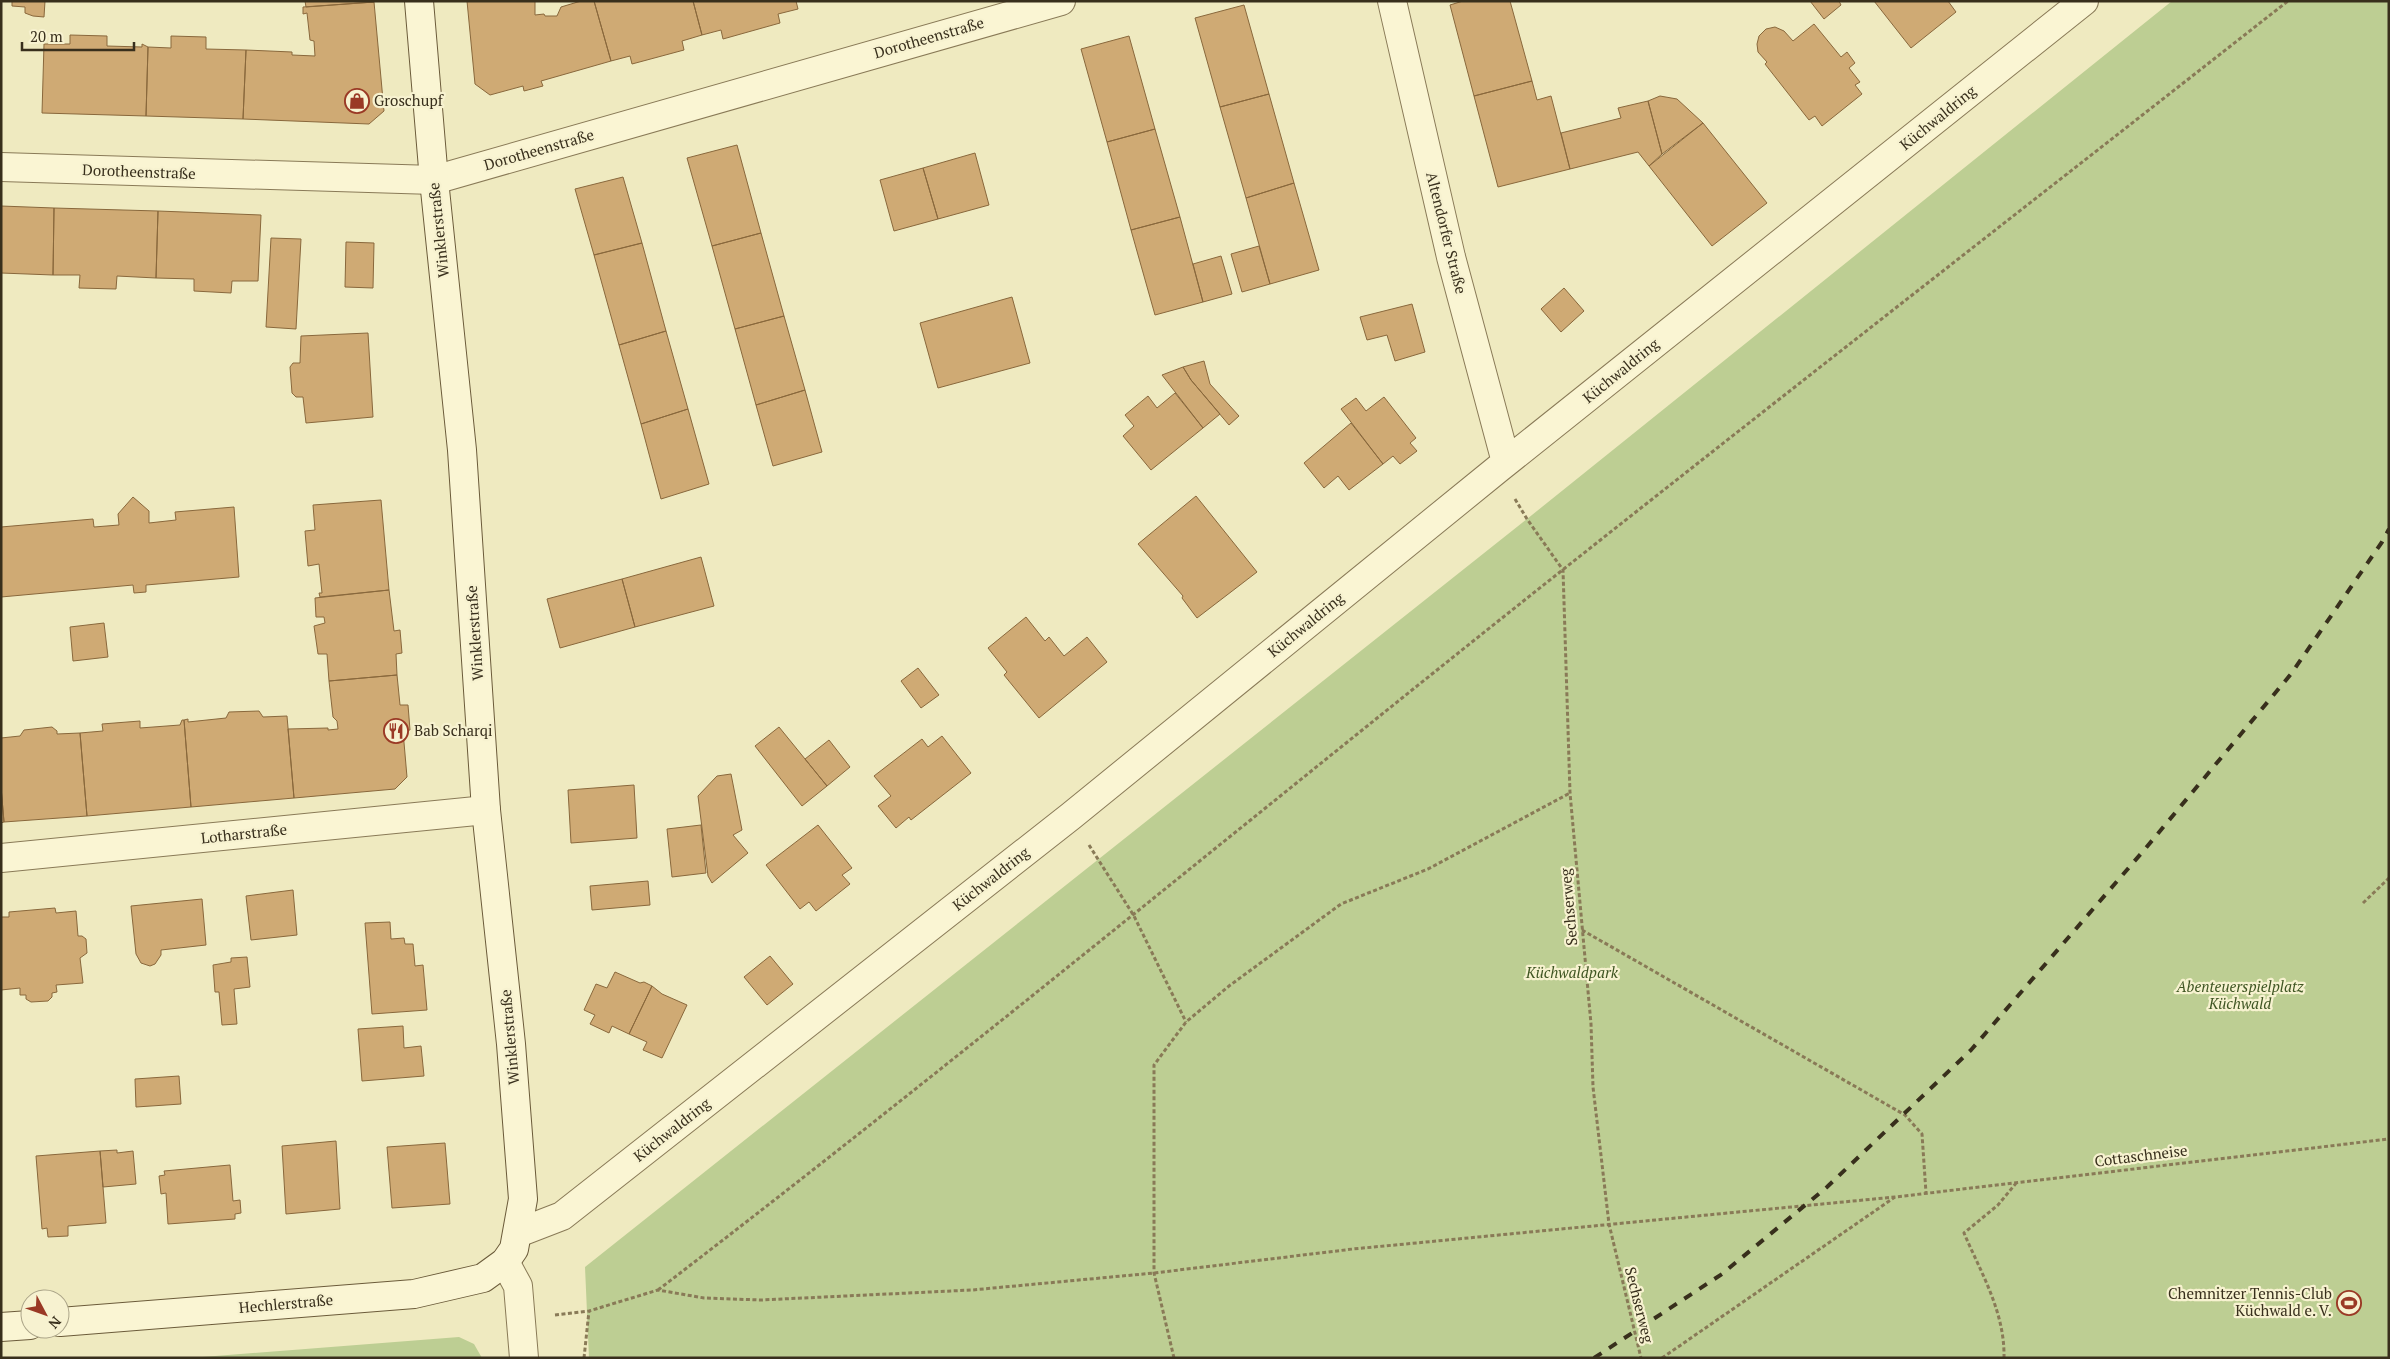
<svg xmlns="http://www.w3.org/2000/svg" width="2390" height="1359" font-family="'PT Serif',serif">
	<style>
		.green { fill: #bdce93 }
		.building { fill: #cfaa74; stroke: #89683c }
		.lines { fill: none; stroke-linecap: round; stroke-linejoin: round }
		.street-casing { stroke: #897a57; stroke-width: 30 }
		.secondary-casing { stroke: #6b5b3a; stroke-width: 30 }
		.path { stroke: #897a57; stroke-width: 3; stroke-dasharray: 4 2.5; stroke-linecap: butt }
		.street { stroke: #faf5d3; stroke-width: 28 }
		.secondary { stroke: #faf5d3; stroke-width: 28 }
		.rail { stroke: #382f1c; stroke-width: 4; stroke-dasharray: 9 9; stroke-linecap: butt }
		.labels { text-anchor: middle; stroke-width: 4.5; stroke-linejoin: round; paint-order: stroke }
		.street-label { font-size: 15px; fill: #382f1c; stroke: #f7f2d0 }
		.poi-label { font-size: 15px; fill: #382f1c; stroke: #f7f2d0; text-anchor: start }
		.park-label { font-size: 15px; font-style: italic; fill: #3f5522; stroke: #f7f2d0 }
	</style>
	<rect width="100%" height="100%" fill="#efeac0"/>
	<!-- green -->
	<path class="green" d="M2172,1h217v1357h-1800l-4,-91 942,-748z
		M459,1337l15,7 8,14h-292z"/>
	<!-- building -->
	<path class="building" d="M12,1h33l-1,16 -11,-1 -8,-3v-6l-13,-1z
		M305,1h69v1l-68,5z
		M467,1h68v14l9,-1 1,2h12l4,-9 20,-6h13l17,60 -70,20 2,5 -19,5 -1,-5 -33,9 -15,-11z
		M594,1h99l9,34 -20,6 2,9 -52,14 -2,-8 -19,5z
		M693,1h103l2,8 -20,5 2,9 -57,16 -2,-9 -19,5z
		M1463,1h47l22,80 -58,15 -24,-91z
		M1810,1h29l2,4 -17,14z
		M1874,1h74l8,11 -45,36z
		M374,2l10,109 -15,13 -126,-5 3,-69 46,2v3l23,1 -1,-15 -4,-1 -3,-27 -4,1v-7z
		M1244,5l25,89 -49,13 -25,-89z
		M1814,24l27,33 6,-5 8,11 -6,5 11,14 -5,3 7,9 -40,32 -7,-10 -6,4 -44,-56 2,-2 -9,-10 -1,-8 2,-8 7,-7 9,-2 9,4 9,10z
		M70,35l37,1v10l35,1v-3l6,3 -2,69 -104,-3 2,-69h26z
		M171,36l35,1v12l40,1 -3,69 -97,-3 2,-69 23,1z
		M1129,36l26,93 -48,13 -26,-93z
		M1532,81l5,19 14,-4 19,73 -72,18 -24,-91z
		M1269,94l25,89 -48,15 -26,-91z
		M1660,96l17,3 26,24 -41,31 -14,-53z
		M1648,101l14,53 -13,12 -11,-14 -68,17 -9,-36 60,-15 -3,-10z
		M1703,123l64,80 -55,43 -63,-80z
		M1155,129l25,88 -49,13 -24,-88z
		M737,145l24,88 -49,13 -25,-88z
		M975,153l14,52 -51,14 -15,-51z
		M923,168l15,51 -44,12 -14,-51z
		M623,177l19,66 -48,12 -19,-66z
		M1294,183l25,87 -49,14 -24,-86z
		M1,206l53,2 -1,67 -52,-2z
		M54,208l104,3 -2,67 -39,-2 -1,13 -37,-1 1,-13h-27z
		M158,211l103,4 -3,66h-26l-1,12 -37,-2v-12l-38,-1z
		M1180,217l23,85 -48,13 -24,-85z
		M761,233l23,83 -49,13 -23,-83z
		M271,238l30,1 -5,90 -30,-2z
		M346,242l28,1 -1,45 -28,-1z
		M642,243l24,88 -47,14 -25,-90z
		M1259,246l11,38 -28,8 -11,-38z
		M1221,256l11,38 -29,8 -10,-38z
		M1564,288l20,23 -23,21 -20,-23z
		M1012,297l18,66 -92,25 -18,-65z
		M1412,304l13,48 -30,9 -8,-26 -20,5 -7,-23z
		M784,316l21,74 -49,15 -21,-76z
		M666,331l22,78 -47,15 -22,-79z
		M368,333l5,84 -67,6 -3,-26h-7l-4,-4 -2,-26 3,-4h7l1,-27z
		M1204,361l6,23 29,32 -10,9 -38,-45 -8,-13z
		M1183,367l8,13 29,34 -17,14 -41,-53z
		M805,390l17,62 -49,14 -17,-61z
		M1175,393l28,35 -52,42 -28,-34 11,-10 -9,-11 23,-19 9,12z
		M1384,397l32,41 -6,5 7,8 -17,13 -7,-8 -10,8 -42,-55 15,-11 10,13z
		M688,409l21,75 -48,15 -20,-75z
		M1351,423l32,41 -34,26 -11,-14 -14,12 -20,-25z
		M1196,496l61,76 -60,46 -15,-20 1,-2 -45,-52z
		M133,497l16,14v12l27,-3 -1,-8 59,-5 5,70 -93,8v7l-12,1 -1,-8 -132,12v-70l92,-8 1,8 25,-2 -1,-11z
		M381,500l8,90 -69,7 -1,-4h3l-3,-29 -11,2 -3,-35 10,-1 -2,-25z
		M701,557l13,49 -79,21 -13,-48z
		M622,579l13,48 -75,21 -13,-49z
		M389,590l5,41 6,-1 2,23 -6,1 1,21 -68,6 -2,-27h-9l-4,-28 11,-3 -1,-6h-8l-1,-19z
		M1026,617l19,24 4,-4 15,19 23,-19 20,25 -68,56 -35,-43 3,-3 -19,-24z
		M104,623l4,34 -35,4 -3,-34z
		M918,668l21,27 -18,13 -20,-27z
		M397,675l3,30h8l2,25 -7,1 4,46 -12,12 -101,9 -6,-69 40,-1v2l10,-1 -1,-8 -4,-4 -4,-36z
		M259,711l4,6 24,-1 7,82 -103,9 -7,-87 4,-1v3l38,-4 3,-6z
		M182,720h2l7,87 -104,9 -7,-83 23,-2 -1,-7 38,-3v7l40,-3z
		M52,727l5,4v3l23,-1 7,83 -83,6 -3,-35v-49l19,-2 4,-6z
		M779,727l48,59 -25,20 -47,-60z
		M942,736l29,37 -60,47 -2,-3 -13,11 -18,-22 13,-10 -17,-20 48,-37 6,8z
		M829,740l21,27 -23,19 -22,-27z
		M731,774l11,56 -9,5 15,18 -36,30 -4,-7 -10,-80 19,-20z
		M634,785l3,53 -66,5 -3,-53z
		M1,787l3,35 -3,1z
		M701,825l5,48 -34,4 -5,-48z
		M818,825l34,43 -10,7 8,9 -34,27 -7,-9 -9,7 -34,-44z
		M648,881l2,24 -58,5 -2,-24z
		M293,890l4,45 -46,5 -5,-44z
		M202,899l4,46 -45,5v5l-6,9 -5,2 -9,-3 -5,-9 -5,-48z
		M55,908l1,5 20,-2 2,25h4l4,3 1,14 -7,5 3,25 -27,2 1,7 -5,1v4l-4,4 -17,1 -5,-3v-4h-6v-7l-19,2v-73h8v-5z
		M390,922l1,17 13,-1 1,6h8l2,22 8,-1 4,45 -55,4 -7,-91z
		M770,956l23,28 -26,21 -23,-28z
		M247,957l3,30 -16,2 3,35 -15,1 -3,-33h-4l-2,-27 18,-3v-4z
		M615,972l25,11 4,-1 8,4 -23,48 -17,-8 -3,7 -19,-9 5,-9 -11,-5 12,-26 11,4z
		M652,986l10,8 25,11 -25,53 -19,-8 4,-8 -18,-8z
		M403,1026l1,22 17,-2 3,30 -62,5 -4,-52z
		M179,1076l2,28 -45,3 -1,-28z
		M336,1141l4,68 -54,5 -4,-68z
		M445,1143l5,61 -58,4 -5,-61z
		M117,1150v3l16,-2 3,33 -33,3 -3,-36z
		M100,1151l6,72 -38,3v10l-20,1 -1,-9 -5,1 -6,-73z
		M230,1165l3,36 7,-1 1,13 -6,1v5l-67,5 -2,-31 -5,1 -2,-18 6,-1 -1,-4z"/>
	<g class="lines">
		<defs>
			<path id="street" d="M1392,1l59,256 55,205
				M1,167l433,13 627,-179
				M1,858l485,-48
				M518,1233l44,-17 509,-400 428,-348 585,-467
				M505,1262l13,24 6,72"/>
			<path id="secondary" d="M60,1322l354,-28 69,-16 22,-16 9,-13 9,-50 -12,-155 -25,-234 -24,-360 -28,-270 -15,-179
				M1,1327l29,-2"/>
		</defs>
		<!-- street casing -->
		<use href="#street" class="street-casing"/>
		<!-- secondary casing -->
		<use href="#secondary" class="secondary-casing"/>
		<!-- path -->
		<path class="path" d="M1515,499l12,20 36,51 7,223 21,231 2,63 16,137 32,134
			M1089,845l45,71 52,106
			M2363,903l26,-25
			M1582,930l323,185 17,19 4,59
			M658,1290c307,-235 604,-482 907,-722 240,-190 482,-378 723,-567
			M555,1315l34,-4 69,-21 46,8 57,2 211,-10 182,-17 199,-24 542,-52 494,-58
			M584,1358l5,-47
			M1174,1358l-20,-85v-208l32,-43 43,-36 112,-82 87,-35 142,-76
			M1662,1358l233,-161
			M2004,1358c1,-46 -23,-85 -40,-125l34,-28 19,-23"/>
		<!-- street -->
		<use href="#street" class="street"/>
		<!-- secondary -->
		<use href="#secondary" class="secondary"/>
		<!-- rail -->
		<path class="rail" d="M1594,1358l128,-84 105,-87 144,-137 174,-201 146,-175 91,-132 7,-13"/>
	</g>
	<!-- icons -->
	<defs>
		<symbol id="shop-ring" viewBox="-11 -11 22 22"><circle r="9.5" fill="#f7f2d0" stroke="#9a3925" stroke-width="1.5"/><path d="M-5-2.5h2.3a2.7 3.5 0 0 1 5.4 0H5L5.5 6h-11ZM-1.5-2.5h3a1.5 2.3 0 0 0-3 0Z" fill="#9a3925"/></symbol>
		<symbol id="restaurant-ring" viewBox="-11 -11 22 22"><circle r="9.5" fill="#f7f2d0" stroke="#9a3925" stroke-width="1.5"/><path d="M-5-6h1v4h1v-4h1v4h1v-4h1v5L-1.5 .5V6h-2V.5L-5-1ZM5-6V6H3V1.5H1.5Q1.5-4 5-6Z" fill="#9a3925"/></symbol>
		<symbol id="stadium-ring" viewBox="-11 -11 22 22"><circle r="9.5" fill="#f7f2d0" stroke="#9a3925" stroke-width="1.5"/><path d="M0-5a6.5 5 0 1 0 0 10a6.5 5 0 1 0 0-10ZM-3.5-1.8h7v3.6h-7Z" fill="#9a3925"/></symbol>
	</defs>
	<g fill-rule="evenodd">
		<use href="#shop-ring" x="343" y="87" width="28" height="28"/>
		<use href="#restaurant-ring" x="382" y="717" width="28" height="28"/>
		<use href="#stadium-ring" x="2335" y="1289" width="28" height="28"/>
	</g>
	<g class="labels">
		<!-- street labels -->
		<g class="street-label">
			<text transform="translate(929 38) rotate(-16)" y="5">Dorotheenstraße</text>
			<text transform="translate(1938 118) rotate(-39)" y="5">Küchwaldring</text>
			<text transform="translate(539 150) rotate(-16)" y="5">Dorotheenstraße</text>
			<text transform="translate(139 172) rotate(2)" y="5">Dorotheenstraße</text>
			<text transform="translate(439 230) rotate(-96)" y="5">Winklerstraße</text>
			<text transform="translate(1446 233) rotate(76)" y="5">Altendorfer Straße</text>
			<text transform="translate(1621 371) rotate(-39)" y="5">Küchwaldring</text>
			<text transform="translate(1306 625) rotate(-39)" y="5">Küchwaldring</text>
			<text transform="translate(475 633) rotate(-94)" y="5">Winklerstraße</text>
			<text transform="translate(244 834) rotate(-6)" y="5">Lotharstraße</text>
			<text transform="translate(991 879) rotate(-38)" y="5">Küchwaldring</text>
			<text transform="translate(1569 907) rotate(-95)" y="5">Sechserweg</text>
			<text transform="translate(510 1037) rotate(-95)" y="5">Winklerstraße</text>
			<text transform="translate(672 1130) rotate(-38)" y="5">Küchwaldring</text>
			<text transform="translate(2141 1156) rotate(-7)" y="5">Cottaschneise</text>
			<text transform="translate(286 1304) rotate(-5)" y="5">Hechlerstraße</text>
			<text transform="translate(1639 1305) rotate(76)" y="5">Sechserweg</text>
		</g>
		<!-- poi labels -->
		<g class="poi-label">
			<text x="374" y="106">Groschupf</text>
			<text x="414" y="736">Bab Scharqi</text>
			<text x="2332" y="1299" text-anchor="end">Chemnitzer Tennis-Club<tspan x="2332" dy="17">Küchwald e. V.</tspan></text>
		</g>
		<!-- park labels -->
		<g class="park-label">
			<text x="1572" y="978">Küchwaldpark</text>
			<text x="2240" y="992">Abenteuerspielplatz<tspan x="2240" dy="17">Küchwald</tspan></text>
		</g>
	</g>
	<!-- border -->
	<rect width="2390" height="1359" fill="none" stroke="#382f1c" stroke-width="5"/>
	<!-- north arrow -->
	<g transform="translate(45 1314) rotate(131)"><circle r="24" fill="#f7f2d0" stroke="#aba488"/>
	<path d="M0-4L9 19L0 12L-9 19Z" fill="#9a3925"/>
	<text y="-8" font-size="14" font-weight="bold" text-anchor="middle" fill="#382f1c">N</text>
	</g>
	<!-- scale -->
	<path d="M22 42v8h112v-8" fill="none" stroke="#382f1c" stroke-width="2.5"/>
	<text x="30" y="42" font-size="15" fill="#382f1c" stroke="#f7f2d0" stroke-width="4" paint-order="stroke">20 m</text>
</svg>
